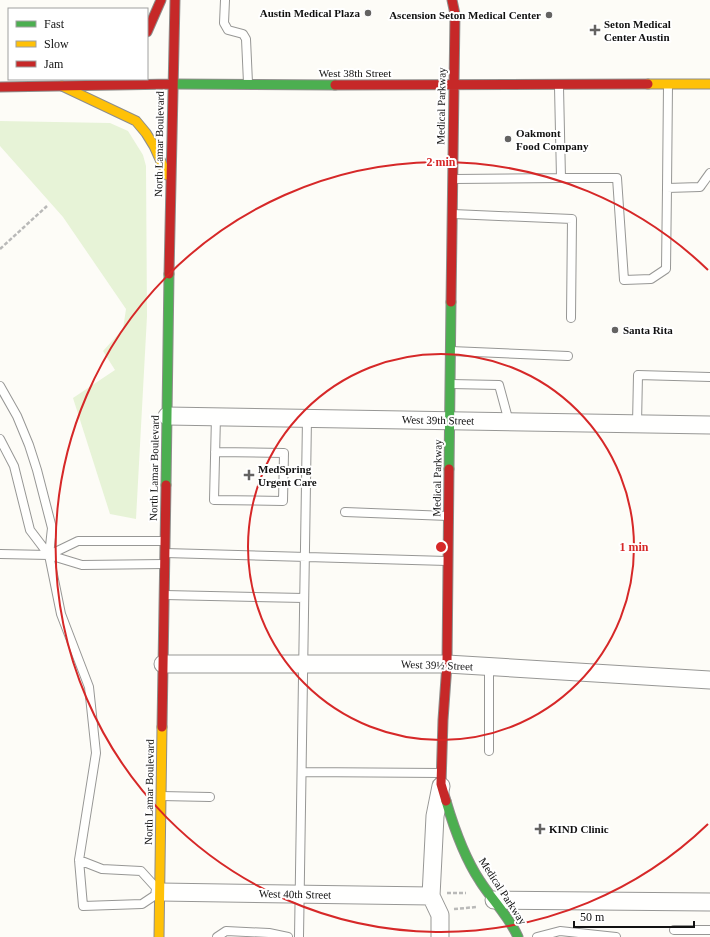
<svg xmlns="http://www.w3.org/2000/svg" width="710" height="937" font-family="Georgia,serif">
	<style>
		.green { fill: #e7f3d7 }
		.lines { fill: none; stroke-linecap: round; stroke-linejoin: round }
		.lane-casing { stroke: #979795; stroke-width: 10 }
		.street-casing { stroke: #979795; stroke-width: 19 }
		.fast-casing { stroke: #8e8d8b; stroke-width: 11 }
		.slow-casing { stroke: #8e8d8b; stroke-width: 11 }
		.jam-casing { stroke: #8e8d8b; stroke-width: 11 }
		.path { stroke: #b9b9b8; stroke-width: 2.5; stroke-dasharray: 4 2; stroke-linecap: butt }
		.lane { stroke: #fffffe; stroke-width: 8 }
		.street { stroke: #fffffe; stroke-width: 17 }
		.fast { stroke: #4caf50; stroke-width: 9 }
		.slow { stroke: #ffc107; stroke-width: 9 }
		.jam { stroke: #c62828; stroke-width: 9 }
		.ring { fill: none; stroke: #d62828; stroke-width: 2 }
		.poi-dot { fill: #646362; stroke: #fff; stroke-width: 1.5 }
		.labels { text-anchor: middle; stroke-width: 4; stroke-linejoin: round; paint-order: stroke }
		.poi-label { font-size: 11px; font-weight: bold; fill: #111; stroke: #fff; text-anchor: start }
		.street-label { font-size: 11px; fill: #111; stroke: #fff }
		.centre { fill: #d62828; stroke: #fff; stroke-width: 2 }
		.ring-label { font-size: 12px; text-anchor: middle; font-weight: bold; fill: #d62828; stroke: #fff; stroke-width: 4; stroke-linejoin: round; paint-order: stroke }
	</style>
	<rect width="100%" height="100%" fill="#fdfcf7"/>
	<!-- green -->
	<path class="green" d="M0,121l110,2 18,8 15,24 3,11 1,150 -11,203 -26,-5 -37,-116 42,-28 -12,-19 20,-22 3,-20 -63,-92 -63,-71z"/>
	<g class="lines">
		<defs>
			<path id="lane" d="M225,0l-1,23 4,7 15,4 3,5 2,44
				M559,87l2,91h56l7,102 27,-1 15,-10 1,-81 33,-1 10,-14
				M454,179l107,-1
				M667,188l1,-103
				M453,214l119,5 -1,99
				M451,351l117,5
				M451,384l48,1 10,37
				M0,386l17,30 12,29 8,25 15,58 -3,27 12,59 28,73 7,66 -17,107 4,46 59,-2 18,-12 -19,-21 -39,-2 -23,-9
				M637,424l1,-49 72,2
				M0,439l14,27 16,64 19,25
				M215,452l69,1 -1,48 -69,-1 2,-84
				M345,512l103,4
				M165,553l282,8
				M0,554l49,1 33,10 82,-1
				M49,555l29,-14h87
				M165,595l139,3
				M489,667v84
				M302,772l139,1
				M161,796l49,1
				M674,930h36
				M217,937l9,-6 43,2 19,4
				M299,937l8,-519
				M537,937l23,-6 56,6"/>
			<path id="street" d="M167,416l543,9
				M163,664h284l263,16
				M160,892l271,4
				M494,900l216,2
				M440,937v-22l-9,-19 4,-80 6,-30"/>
			<path id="fast" d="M173,84l162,1
				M449,469l2,-167
				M166,485l3,-211
				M446,801c8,27 18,56 34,80 12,19 29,35 38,56"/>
			<path id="slow" d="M648,84h62
				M62,86l74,35 10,12 8,13 13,29
				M159,937l3,-210"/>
			<path id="jam" d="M147,32l14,-32
				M335,85l313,-1
				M0,87l173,-3
				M169,274l6,-274
				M451,302l4,-288 -3,-14
				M162,727l4,-242
				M446,801l-5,-17 2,-64 4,-56 2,-195"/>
		</defs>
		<!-- lane casing -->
		<use href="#lane" class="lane-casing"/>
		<!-- street casing -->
		<use href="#street" class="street-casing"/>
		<!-- fast casing -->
		<use href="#fast" class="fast-casing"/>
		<!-- slow casing -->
		<use href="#slow" class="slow-casing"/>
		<!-- jam casing -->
		<use href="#jam" class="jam-casing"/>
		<!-- path -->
		<path class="path" d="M0,249l47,-43
			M447,893h19
			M454,909l23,-2"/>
		<!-- lane -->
		<use href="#lane" class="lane"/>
		<!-- street -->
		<use href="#street" class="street"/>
		<!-- fast -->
		<use href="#fast" class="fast"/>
		<!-- slow -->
		<use href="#slow" class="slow"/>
		<!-- jam -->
		<use href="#jam" class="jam"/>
	</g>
	<!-- distance rings -->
	<g class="ring">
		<circle cx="441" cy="547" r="193"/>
		<path d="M708 824A385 385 0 1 1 708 270"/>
	</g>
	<!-- markers -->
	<g class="poi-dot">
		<circle cx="368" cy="13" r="4"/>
		<circle cx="549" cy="15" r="4"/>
		<path d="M593 24h4v4h4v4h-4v4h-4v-4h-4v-4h4z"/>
		<circle cx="508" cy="139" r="4"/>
		<circle cx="615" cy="330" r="4"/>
		<path d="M247 469h4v4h4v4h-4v4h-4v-4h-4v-4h4z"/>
		<path d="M538 823h4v4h4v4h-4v4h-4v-4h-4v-4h4z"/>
	</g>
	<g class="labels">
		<!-- poi labels -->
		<g class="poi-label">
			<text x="360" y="17" text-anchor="end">Austin Medical Plaza</text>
			<text x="541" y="19" text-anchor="end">Ascension Seton Medical Center</text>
			<text x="604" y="28">Seton Medical<tspan x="604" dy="13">Center Austin</tspan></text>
			<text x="516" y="137">Oakmont<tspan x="516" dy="13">Food Company</tspan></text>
			<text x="623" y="334">Santa Rita</text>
			<text x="258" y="473">MedSpring<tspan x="258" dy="13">Urgent Care</tspan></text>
			<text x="549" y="833">KIND Clinic</text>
		</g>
		<!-- street labels -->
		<g class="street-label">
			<text x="355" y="77">West 38th Street</text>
			<text transform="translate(441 106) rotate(-89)" y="4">Medical Parkway</text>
			<text transform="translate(159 144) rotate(-89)" y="4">North Lamar Boulevard</text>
			<text transform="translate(438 420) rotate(1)" y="4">West 39th Street</text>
			<text transform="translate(154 468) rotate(-89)" y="4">North Lamar Boulevard</text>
			<text transform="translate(437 478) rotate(-89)" y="4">Medical Parkway</text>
			<text transform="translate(437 665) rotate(2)" y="4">West 39½ Street</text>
			<text transform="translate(149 792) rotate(-89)" y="4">North Lamar Boulevard</text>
			<text transform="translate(503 891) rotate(57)" y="4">Medical Parkway</text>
			<text transform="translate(295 894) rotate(1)" y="4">West 40th Street</text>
		</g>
	</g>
	<circle cx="441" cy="547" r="6" class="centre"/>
	<g class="ring-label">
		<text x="441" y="166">2 min</text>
		<text x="634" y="551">1 min</text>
	</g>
	<!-- legend -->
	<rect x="8" y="8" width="140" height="72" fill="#ffffff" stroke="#a0a0a0"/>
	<rect x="16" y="21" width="20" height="6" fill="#4caf50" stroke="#a0a0a0"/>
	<text x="44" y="28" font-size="12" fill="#111111">Fast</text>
	<rect x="16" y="41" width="20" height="6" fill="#ffc107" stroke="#a0a0a0"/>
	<text x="44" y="48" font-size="12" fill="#111111">Slow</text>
	<rect x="16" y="61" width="20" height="6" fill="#c62828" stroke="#a0a0a0"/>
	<text x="44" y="68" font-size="12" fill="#111111">Jam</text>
	<!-- scale -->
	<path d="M574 921v6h120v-6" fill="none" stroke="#111111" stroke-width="2"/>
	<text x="580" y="921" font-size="12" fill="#111111" stroke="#ffffff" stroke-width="3" paint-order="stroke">50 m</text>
</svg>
